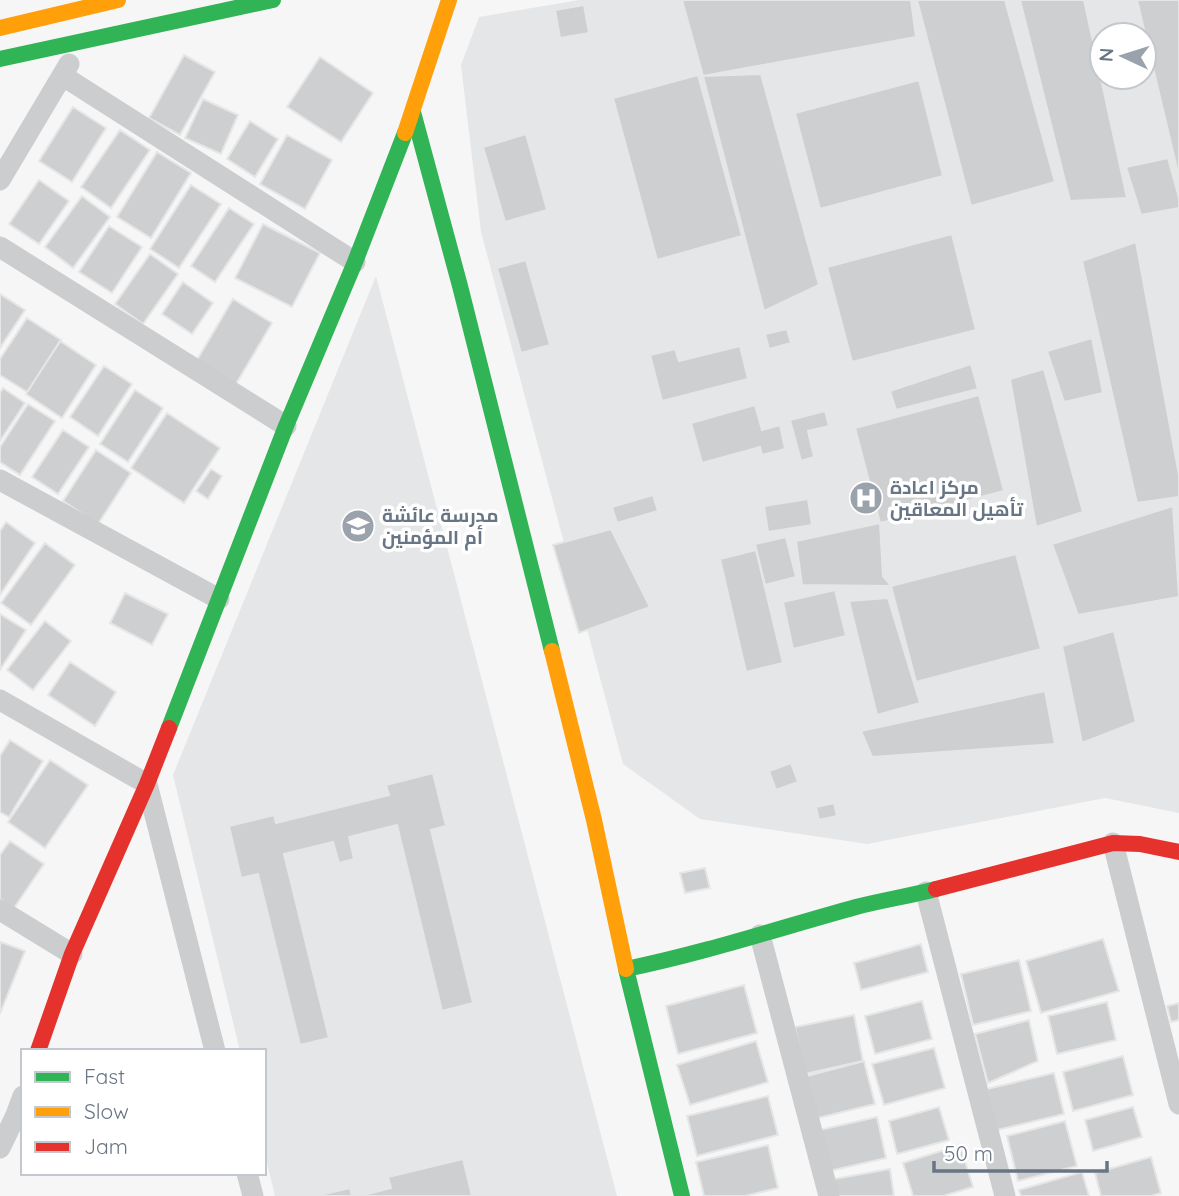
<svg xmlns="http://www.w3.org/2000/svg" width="1179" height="1196" font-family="Quicksand,Cairo,sans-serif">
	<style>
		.built { fill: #e5e6e7; fill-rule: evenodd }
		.building { fill: #cdcfd0; stroke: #e6e6e6; stroke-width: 2 }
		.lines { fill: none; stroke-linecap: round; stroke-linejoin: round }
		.street { stroke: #cccdcf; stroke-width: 21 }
		.fast { stroke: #30b455; stroke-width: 16 }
		.slow { stroke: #ff9f0a; stroke-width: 16 }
		.jam { stroke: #e5322d; stroke-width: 16 }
		.labels { text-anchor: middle; stroke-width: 7; stroke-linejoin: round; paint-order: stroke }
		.poi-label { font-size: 19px; font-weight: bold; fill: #687584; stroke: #fff; text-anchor: start }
	</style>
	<rect width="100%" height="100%" fill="#f6f6f6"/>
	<!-- built -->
	<path class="built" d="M579,0h600v813l-74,-15 -238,46 -167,-25 -77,-55 -142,-532 -20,-167 18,-48zM1102,35h42v42h-42z
		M376,276l241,920h-342l-11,-45v-100h-24l-67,-276z"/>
	<!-- building -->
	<path class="building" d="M682,0h229l5,37 -213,39z
		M917,0h88l50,182 -84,24z
		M1020,0h64l43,198 -57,3z
		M1137,0h42v177z
		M584,5l5,28 -29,5 -5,-28z
		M184,55l31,17 -35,63 -31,-17z
		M320,57l53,36 -32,49 -54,-35z
		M761,74l58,211 -55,26 -61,-235z
		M698,75l44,161 -85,24 -44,-162z
		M919,80l24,96 -123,33 -25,-96z
		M203,99l35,16 -17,39 -36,-16z
		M73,107l33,21 -34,54 -33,-21z
		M250,121l28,18 -23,38 -28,-18z
		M120,130l30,20 -39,58 -30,-21z
		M526,134l21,76 -42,12 -22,-75z
		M287,135l45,25 -27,49 -45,-25z
		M157,152l34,21 -40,65 -34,-21z
		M1168,158l11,40v10l-38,7 -15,-48z
		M39,180l30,21 -30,43 -30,-20z
		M191,185l30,19 -42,64 -29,-19z
		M82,196l28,21 -37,51 -28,-21z
		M229,208l25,16 -39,58 -24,-16z
		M263,224l57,29 -28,54 -57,-29z
		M109,226l33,21 -30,46 -33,-21z
		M952,234l24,96 -124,32 -25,-95z
		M1136,242l43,233v22l-42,6 -55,-242z
		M150,254l28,20 -35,50 -28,-20z
		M526,260l24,85 -29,8 -24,-85z
		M183,282l30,21 -21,31 -30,-20z
		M0,294l25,16 -25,38z
		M233,299l39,24 -36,61 -39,-24z
		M27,318l34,22 -34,52 -27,-17v-16z
		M787,329l4,14 -22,6 -4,-15z
		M1092,338l11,55 -39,9 -17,-51z
		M60,341l36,24 -34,53 -36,-24z
		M740,346l8,33 -86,22 -12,-46 25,-6 4,12z
		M971,364l7,25 -82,21 -6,-19z
		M104,366l28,18 -34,52 -28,-19z
		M1044,369l39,143 -47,15 -26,-148z
		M3,388l22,15 -25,38v-48z
		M135,390l28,18 -35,54 -28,-18z
		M979,395l25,96 -124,32 -25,-95z
		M28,404l27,17 -35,54 -20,-13v-15z
		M755,405l7,25 18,-5 5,24 -23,6 -2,-8 -58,16 -11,-40z
		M825,411l4,15 -21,5 6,26 -13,4 -11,-41z
		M167,413l53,35 -36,55 -53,-35z
		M63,430l26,17 -31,47 -26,-17z
		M96,450l35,23 -33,51 -35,-23z
		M211,469l11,7 -14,23 -12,-8z
		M653,495l5,16 -41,12 -5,-16z
		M808,499l4,26 -44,7 -4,-26z
		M1173,506l6,91 -101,18 -26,-71z
		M6,522l29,21 -35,52v-64z
		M880,523l3,53 8,10 -89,-1 -6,-44z
		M611,529l39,78 -71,26 -26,-88z
		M786,537l10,40 -31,8 -10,-41z
		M45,543l30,22 -44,60 -30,-22z
		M756,550l27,113 -37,9 -26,-113z
		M1016,554l25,95 -125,33 -25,-96z
		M835,590l11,46 -53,13 -10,-47z
		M125,593l43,21 -16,31 -42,-22z
		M888,598l32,105 -43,12 -28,-114z
		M0,614l26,16 -26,40z
		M45,621l26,20 -38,49 -26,-20z
		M1114,631l22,91 -54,21 -20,-97z
		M70,662l46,30 -21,34 -47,-31z
		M1045,691l10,53 -183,13 -11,-26z
		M10,740l33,21 -34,56 -9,-5v-56z
		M50,760l38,25 -43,63 -37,-26z
		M791,763l7,19 -22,8 -7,-19z
		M433,773l13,53 -15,4 42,173 -31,8 -45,-186 -48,12 5,22 -15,4 -6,-21 -49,12 45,184 -29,7 -42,-171 -17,4 -12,-52 45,-11 2,8 113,-28 -3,-10z
		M834,803l3,13 -18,4 -3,-13z
		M10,841l34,23 -30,44 -14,-9v-44z
		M705,868l5,20 -25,5 -5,-20z
		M1103,939l16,52 -78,22 -15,-52z
		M1,942l24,9 -25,63v-68z
		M921,944l7,28 -67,18 -7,-27z
		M1019,960l12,51 -58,14 -12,-51z
		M744,985l13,48 -79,21 -12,-48z
		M922,1001l10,38 -57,15 -10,-38z
		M1107,1002l9,38 -59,14 -9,-38z
		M1179,1003v17l-8,2 -4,-16z
		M854,1015l9,46 -58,13 -10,-47z
		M1029,1020l9,41 -50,22 -13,-49z
		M756,1041l12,41 -78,23 -13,-40z
		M934,1048l11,40 -61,17 -12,-41z
		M1123,1056l10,39 -60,16 -10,-39z
		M864,1061l11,43 -61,15 -11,-42z
		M1054,1073l10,41 -67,16 -10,-41z
		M768,1096l10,39 -81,21 -10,-40z
		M939,1107l10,33 -52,14 -8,-33z
		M1133,1107l9,30 -49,14 -8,-31z
		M877,1117l9,41 -61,14 -10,-41z
		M1065,1121l12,45 -59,15 -11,-45z
		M768,1145l10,43 -33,8h-41l-8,-34z
		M960,1145l13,42 -30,9h-30l-10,-33z
		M1151,1157l10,36 -10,3h-50l-6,-23z
		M463,1159l9,37h-112l31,-8 -3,-11z
		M890,1169l4,27h-57l-3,-17z
		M1082,1172l7,24h-68l-2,-6z
		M350,1188l2,8h-36z"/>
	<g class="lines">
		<!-- street -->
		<path class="street" d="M63,76l292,186
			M0,180l69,-116
			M0,247l286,179
			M0,480l219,119
			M0,700l147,84 68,267
			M1113,843l66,261
			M926,892l79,304
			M0,910l72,44
			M760,935l69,261
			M0,1148l16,-33 7,-19
			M247,1173l6,23"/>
		<!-- fast -->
		<path class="fast" d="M0,59l273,-59
			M413,112l47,174 92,365
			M169,728l117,-302 69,-164 50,-129
			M682,1196l-56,-227c78,-16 154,-41 230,-62 27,-7 54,-11 80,-18"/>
		<!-- slow -->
		<path class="slow" d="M0,28l118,-28
			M405,133l44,-133
			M552,651l42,169 32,149"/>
		<!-- jam -->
		<path class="jam" d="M936,889l177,-46 27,1 39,8
			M38,1051l34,-97 75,-170 22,-56"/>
	</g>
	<!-- icons -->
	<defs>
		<symbol id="hospital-disc" viewBox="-11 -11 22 22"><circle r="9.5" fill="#9aa2ac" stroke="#fff"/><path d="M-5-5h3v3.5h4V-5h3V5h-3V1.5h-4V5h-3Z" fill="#fff"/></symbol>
		<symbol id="school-disc" viewBox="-11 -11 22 22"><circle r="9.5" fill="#9aa2ac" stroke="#fff"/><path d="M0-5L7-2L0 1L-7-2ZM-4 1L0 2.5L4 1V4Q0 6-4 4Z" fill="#fff"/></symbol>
	</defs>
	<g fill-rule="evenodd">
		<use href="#hospital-disc" x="847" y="479" width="38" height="38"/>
		<use href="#school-disc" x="339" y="507" width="38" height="38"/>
	</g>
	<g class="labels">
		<!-- poi labels -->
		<g class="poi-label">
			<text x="890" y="494">مركز اعادة<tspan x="890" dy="22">تأهيل المعاقين</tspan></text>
			<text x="382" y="522">مدرسة عائشة<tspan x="382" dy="22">أم المؤمنين</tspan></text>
		</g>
	</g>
	<!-- legend -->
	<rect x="21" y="1049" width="245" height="126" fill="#ffffff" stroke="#c3c8ce" stroke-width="2"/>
	<rect x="35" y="1072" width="35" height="10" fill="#30b455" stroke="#c3c8ce" stroke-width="2"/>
	<text x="84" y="1084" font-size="21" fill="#687584">Fast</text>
	<rect x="35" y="1107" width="35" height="10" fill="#ff9f0a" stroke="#c3c8ce" stroke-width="2"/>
	<text x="84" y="1119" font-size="21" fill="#687584">Slow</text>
	<rect x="35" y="1142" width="35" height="10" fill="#e5322d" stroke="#c3c8ce" stroke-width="2"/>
	<text x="84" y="1154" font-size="21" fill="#687584">Jam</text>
	<!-- north arrow -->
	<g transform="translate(1123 56) rotate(274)"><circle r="33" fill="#ffffff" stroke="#c3c8ce" stroke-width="2"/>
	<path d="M0-5L12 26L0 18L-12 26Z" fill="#9aa2ac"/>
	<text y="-10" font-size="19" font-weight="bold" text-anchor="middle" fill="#687584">N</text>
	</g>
	<!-- scale -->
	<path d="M934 1161v10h173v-10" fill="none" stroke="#687584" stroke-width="3.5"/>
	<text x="944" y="1161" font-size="21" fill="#687584" stroke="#ffffff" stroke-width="5" paint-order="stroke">50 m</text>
</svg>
